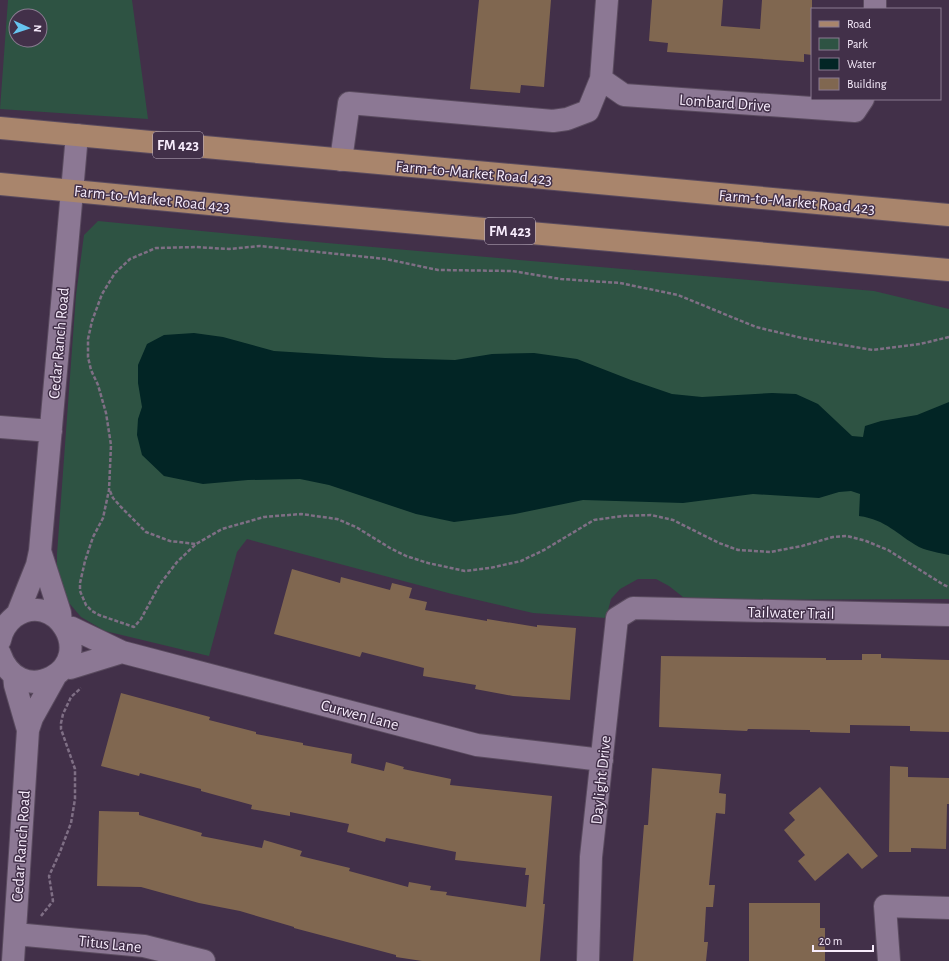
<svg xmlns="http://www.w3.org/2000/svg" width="949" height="961" font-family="'Alegreya Sans',sans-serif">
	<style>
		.green { fill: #2e5343; fill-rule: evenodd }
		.water { fill: #022525 }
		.building { fill: #806750 }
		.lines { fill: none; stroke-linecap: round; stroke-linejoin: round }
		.minor-casing { stroke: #5a4b5f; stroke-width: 24 }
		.major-casing { stroke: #5a4b5f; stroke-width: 24 }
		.path { stroke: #7f6f85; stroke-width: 2.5; stroke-dasharray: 4 2; stroke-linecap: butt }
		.minor { stroke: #8c7894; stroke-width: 22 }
		.major { stroke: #a9856c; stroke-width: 22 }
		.labels { text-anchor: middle; stroke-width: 3; stroke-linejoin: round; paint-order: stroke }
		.shield { fill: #423049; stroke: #c1b4c6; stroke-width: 1 }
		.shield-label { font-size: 15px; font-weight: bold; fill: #f7ecfc }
		.street-label { font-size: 16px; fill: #f7ecfc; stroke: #423049 }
	</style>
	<rect width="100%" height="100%" fill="#423049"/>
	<!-- green -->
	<path class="green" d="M8,0h124l16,119 -148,-10zM16,16h24v24h-24z
		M98,221l229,22 547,48 75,18v290l-250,1 -16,-3 -14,-11 -13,-7h-18l-18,10 -9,10 -5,19 -73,-5 -81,-19 -205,-55 -10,13 -28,104 -104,-25 -24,-14 -17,-20 -7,-21v-22l19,-259 8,-60z"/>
	<!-- water -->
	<path class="water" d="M194,333l29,4 51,14 111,7 70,2 37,-6 42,-1 43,6 54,21 41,14 30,3 70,-4 24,1 22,10 34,32 11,1 2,-11 16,-5 36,-6 32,-13v153c-9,-2 -21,-4 -30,-8 -23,-13 -32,-27 -60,-31l1,-22 -9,-3 -12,1 -20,6 -66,-4 -70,9 -100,-3 -68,14 -61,8 -38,-8 -87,-29 -29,-6 -52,1 -45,4 -39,-8 -22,-21 -5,-20 1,-16 4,-12 -4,-24v-18l9,-21 17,-9z"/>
	<!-- building -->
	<path class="building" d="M479,0h72l-7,87 -23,-2 -1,8 -50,-4z
		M652,0h71l-2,26 39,3 2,-29h50v55l-8,-1v8l-137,-10 1,-9 -19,-2z
		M292,569l48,14 1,-6 49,13 2,-7 20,5 -3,10 18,4 -2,8 62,11v-2l50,8v-2l39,3 -6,72 -57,-4 -38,-7 1,-4 -53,-9 1,-8 -62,-16 -2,5 -86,-23z
		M862,654h19v4l68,2v72l-39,-1v-5l-60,-1v8l-40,-1v-2l-62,-1 -1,2 -88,-4 2,-71 165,2v2h36z
		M121,693l89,24 -1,3 47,12v2l47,9v2l49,9 -1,9 33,8 2,-9 18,5 -1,2 48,10 -1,6 102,11 -9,108h2l-5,57h-118l-26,-4v-2l-102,-27v-1l-54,-16 -41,-8 -58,-16 -44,-1 2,-75 40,1v3l63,18 -1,3 61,12 2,-8 38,11 -2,5 50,12 -1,3 59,16 1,-5 22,4 -1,4 17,2 -1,3 80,12 3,-32h-4l1,-7 -71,-8 1,-8 -70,-14 -1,4 -38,-10 2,-8 -59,-12v4l-39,-7 1,-4 -51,-14v-2l-61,-16 -1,3 -38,-10z
		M890,766l18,1v10l41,1v26h-2l-1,45 -35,-1v4h-22z
		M652,768l69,6 -2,19 7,1 -1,20 -9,-1 -7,72h6l-2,22h-7l-2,35h4l-2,19h-73l11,-136h4z
		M820,787l58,69 -16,13 -14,-16 -33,28 -17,-20 7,-6 -21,-25 11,-10 -6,-7z
		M749,903h71v25h5v33h-76z"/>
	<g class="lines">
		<defs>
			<path id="minor" d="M875,9v-9
				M601,79l23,16 231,16 8,-12
				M341,160l8,-57 204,18 14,-2 21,-8 13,-32 6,-79
				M0,427l51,4
				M40,551l20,62 1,9
				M17,615l20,-50 3,-14 37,-416
				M64,627l8,1 50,24 355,93 125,15
				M0,640c2,-10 7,-17 14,-23 41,-29 81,37 38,60 -23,12 -44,0 -52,-23
				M64,667l6,1 52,-16
				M14,675l1,10 13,45
				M15,934l129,12 60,15
				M13,961l15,-231 4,-12 24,-43
				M588,961l3,-104 26,-239 16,-10 316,7
				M889,961l-4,-55 64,2"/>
			<path id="major" d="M0,128l280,26 669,61
				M0,184l282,27 667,59"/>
		</defs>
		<!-- minor casing -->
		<use href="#minor" class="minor-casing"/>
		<!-- major casing -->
		<use href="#major" class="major-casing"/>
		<!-- path -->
		<path class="path" d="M949,337l-29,7 -47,6 -71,-12 -46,-11 -78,-32 -58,-12 -59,-4 -49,-8 -74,-1 -52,-11 -126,-13 -31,3 -33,-2 -40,1 -26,11 -15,14 -13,21 -10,27 -4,18v18l3,13 7,15 8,28 5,32 -2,45 -6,28 -10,19 -8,24 -5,22v8l6,14 6,6 7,4 35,12 7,-8 19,-35 17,-22 19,-18 26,-15 42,-12 37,-3 36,5 19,8 34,21 16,8 22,7 37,8 25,-3 31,-7 23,-11 50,-30 29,-4 28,-1 22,5 46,23 19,7 32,2 32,-6 31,-9 14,-1 19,5 22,9 56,35 5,2
			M110,491l3,7 8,9 25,25 24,9 26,3
			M41,916l12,-15 -4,-25 11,-24 11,-29 4,-24v-30l-14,-40v-6l2,-9 8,-17 10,-9"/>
		<!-- minor -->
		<use href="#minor" class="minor"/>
		<!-- major -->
		<use href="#major" class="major"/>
	</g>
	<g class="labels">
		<!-- shield labels -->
		<g class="shield">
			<rect x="153" y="132" width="50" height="26" rx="3"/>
			<rect x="485" y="218" width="50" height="26" rx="3"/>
		</g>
		<g class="shield-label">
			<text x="178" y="150">FM 423</text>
			<text x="510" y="236">FM 423</text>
		</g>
		<!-- street labels -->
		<g class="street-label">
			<text transform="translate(725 102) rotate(4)" y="6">Lombard Drive</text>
			<text transform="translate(474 172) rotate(5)" y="6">Farm-to-Market Road 423</text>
			<text transform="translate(152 198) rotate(6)" y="6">Farm-to-Market Road 423</text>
			<text transform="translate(797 201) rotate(5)" y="6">Farm-to-Market Road 423</text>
			<text transform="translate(58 343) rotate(-85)" y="6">Cedar Ranch Road</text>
			<text transform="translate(791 612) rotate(1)" y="6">Tailwater Trail</text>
			<text transform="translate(360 714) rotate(15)" y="6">Curwen Lane</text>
			<text transform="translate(600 780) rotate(-84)" y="6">Daylight Drive</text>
			<text transform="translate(20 846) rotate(-86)" y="6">Cedar Ranch Road</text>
			<text transform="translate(110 943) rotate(6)" y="6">Titus Lane</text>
		</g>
	</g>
	<!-- legend -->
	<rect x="811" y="8" width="130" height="92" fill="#423049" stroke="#8a7b91"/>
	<rect x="819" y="21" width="20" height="6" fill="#a9856c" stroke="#8a7b91"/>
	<text x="847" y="28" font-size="12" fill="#f7ecfc">Road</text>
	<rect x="819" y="38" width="20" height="12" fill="#2e5343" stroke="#8a7b91"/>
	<text x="847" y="48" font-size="12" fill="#f7ecfc">Park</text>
	<rect x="819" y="58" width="20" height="12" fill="#022525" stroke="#8a7b91"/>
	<text x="847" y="68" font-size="12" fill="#f7ecfc">Water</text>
	<rect x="819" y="78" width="20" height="12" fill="#806750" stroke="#8a7b91"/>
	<text x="847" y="88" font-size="12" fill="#f7ecfc">Building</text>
	<!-- north arrow -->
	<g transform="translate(28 28) rotate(93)"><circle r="19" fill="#423049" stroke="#8a7b91"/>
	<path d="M0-3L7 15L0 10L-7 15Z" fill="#66c4ef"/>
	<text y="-6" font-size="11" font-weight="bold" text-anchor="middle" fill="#f7ecfc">N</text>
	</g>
	<!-- scale -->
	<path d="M813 945v6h60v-6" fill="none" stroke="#f7ecfc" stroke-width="2"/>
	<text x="819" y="945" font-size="12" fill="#f7ecfc" stroke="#423049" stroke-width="3" paint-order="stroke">20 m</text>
</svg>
